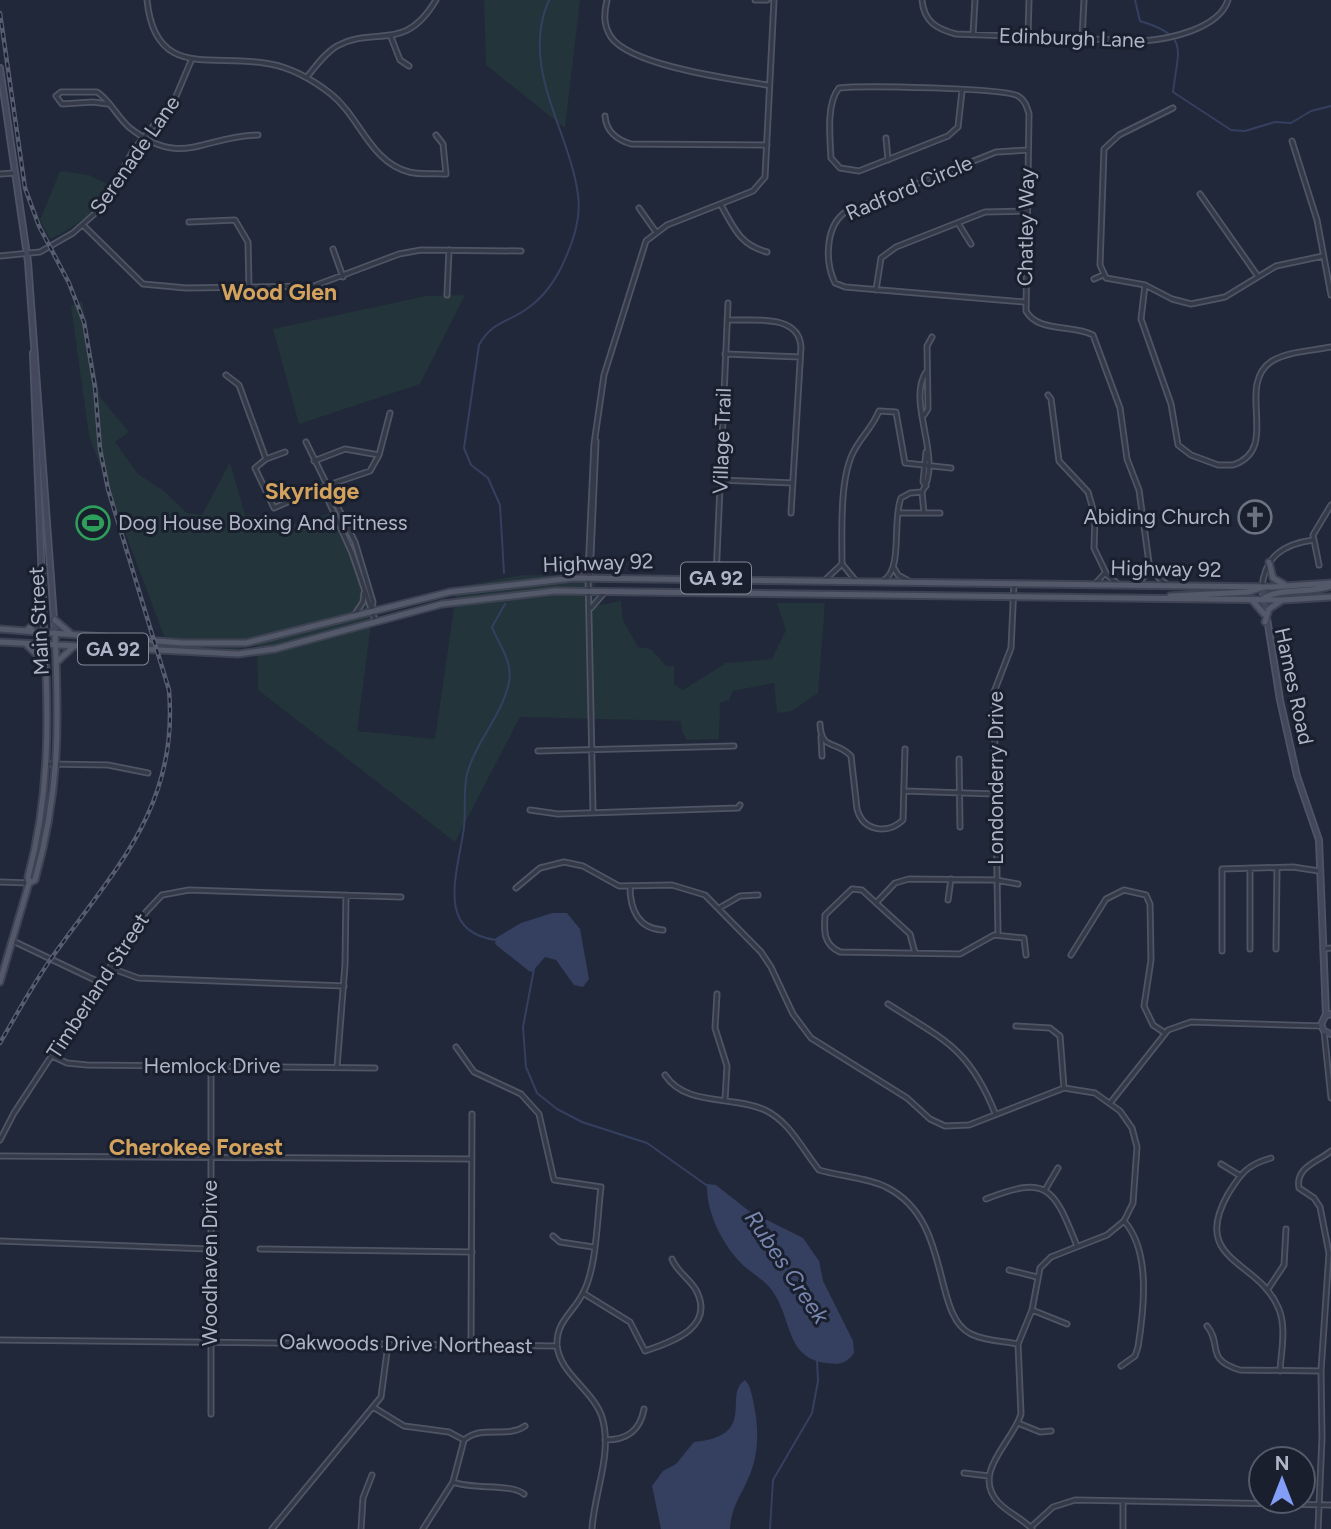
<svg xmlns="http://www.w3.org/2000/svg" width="1331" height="1529" font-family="Figtree,sans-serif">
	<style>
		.green { fill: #23343a }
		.water { fill: #354060 }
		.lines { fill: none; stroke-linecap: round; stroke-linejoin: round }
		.stream { stroke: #354060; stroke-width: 2 }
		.street-casing { stroke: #4f5564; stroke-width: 7 }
		.secondary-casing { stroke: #4f5564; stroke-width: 8 }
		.primary-casing { stroke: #3e4353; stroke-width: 9 }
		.street { stroke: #353a49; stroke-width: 3.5 }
		.secondary { stroke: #43485c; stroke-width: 4.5 }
		.primary { stroke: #535969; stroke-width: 5 }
		.rail-casing { stroke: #575d70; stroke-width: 4.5 }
		.rail { stroke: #1a1f2e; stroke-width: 2; stroke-dasharray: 5; stroke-linecap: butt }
		.labels { text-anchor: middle; stroke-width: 6; stroke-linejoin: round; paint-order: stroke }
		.shield { fill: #1a1f2e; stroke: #828898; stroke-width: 2 }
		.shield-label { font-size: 19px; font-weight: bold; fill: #afb5c6 }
		.street-label { font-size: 21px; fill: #afb5c6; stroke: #1a1f2e }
		.poi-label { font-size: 21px; fill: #afb5c6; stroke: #1a1f2e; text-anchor: end }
		.neighbourhood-label { font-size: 23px; font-weight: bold; fill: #d3a25d; stroke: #1a1f2e }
		.water-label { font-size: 23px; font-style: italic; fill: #7786ae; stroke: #1a1f2e }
	</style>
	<rect width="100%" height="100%" fill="#212839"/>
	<!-- green -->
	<path class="green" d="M484,0h96l-15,128 -79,-63z
		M60,171l29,4 23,11c-15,25 -36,41 -62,53l-10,-19z
		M465,295l-45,89 -121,40 -26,-95 153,-33z
		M82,301l18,96 29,35 -14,10 23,32 26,17 23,22 15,2 28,-53 15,53 25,1 15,11 55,-17 33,99 -16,122 78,8 22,-152 65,-12 73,1 1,30 25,-5 2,19 15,27 13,2 15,17h8v18l9,6 43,-27 46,-4 14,-29 -9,-27h48l-7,90 -26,18 -15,2 -3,-30 -41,8 -4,9 -9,3 -1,36 -32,1 -5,-8 -1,-11 -161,-4 -65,125 -197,-152 -1,-48 -22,8 -68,-6 -78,-208 -18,-130z"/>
	<!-- water -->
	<path class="water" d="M552,913h15l13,16 9,50 -6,8 -9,-2 -18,-25 -11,-3 -13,15 -3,-1 -34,-27 1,-6 25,-15z
		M707,1184l9,1 33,26 54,27 16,23 4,20 30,60 1,12c-8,11 -15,12 -28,10 -39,-5 -34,-41 -51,-68 -7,-13 -21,-20 -31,-29 -21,-20 -38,-53 -37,-82z
		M745,1380c6,6 7,16 9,25 5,25 5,50 -6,74 -8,18 -17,29 -18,50h-69l-9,-43 11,-15 13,-7 18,-22c65,-6 28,-47 51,-62z"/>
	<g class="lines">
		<!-- stream -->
		<path class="stream" d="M1135,0l5,21c50,15 38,28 33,71l58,38 14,1 30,-9 16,1 20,-12 20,-5
			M504,573l-4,-68 -12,-27 -17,-13 -7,-17 15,-103c13,-24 29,-22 49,-37 17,-12 30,-32 38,-51 8,-18 15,-42 12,-62 -8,-64 -59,-128 -29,-195
			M496,940c-63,-8 -37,-71 -32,-113 2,-17 -1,-37 3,-53 9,-33 35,-58 42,-92 4,-22 -10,-36 -17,-55l13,-23
			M534,969l-11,58 3,40 11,26 20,16 25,13 65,21 62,44
			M770,1529l3,-49 39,-67 6,-32 -1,-21"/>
		<defs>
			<path id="street" d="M147,0c8,82 68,52 123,64 23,4 43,16 61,30 29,23 39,68 78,78 11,3 25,1 37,2l-3,-30 -7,-9
				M607,0c-3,13 -4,25 4,37 20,29 121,42 156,48
				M755,0h12
				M922,0c2,22 15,29 34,34l187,7c26,-2 76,-12 85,-41
				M973,35l2,-35
				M1028,36l1,-36
				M391,37l9,23 9,6
				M1082,39l2,-39
				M307,77c9,-11 18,-24 30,-31 39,-21 67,8 99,-46
				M962,91l-4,36 -10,9 -89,35 -19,-3 -9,-10c-1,-20 -5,-55 8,-70 22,-3 166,0 179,8 7,4 9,11 11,18l-3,197c12,22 47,13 67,24l27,73 7,51 12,31 11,80 16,14
				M108,104l-15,-2 -31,2 -6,-8 5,-4h36c13,8 20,25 33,36 52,41 73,8 128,7
				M1173,108l-54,27 -15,14 -4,116 6,13 39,7 27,14 19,5 34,-7 51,-31 47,-10
				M605,116c1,15 12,24 26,28l136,1
				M886,138l2,22
				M1292,141l25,79 14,75
				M0,174l15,-1
				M1200,194l57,81
				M721,205c13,23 19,40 46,47
				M639,208l17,24
				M189,222l46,-2 13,22 1,46
				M958,223l13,21
				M83,225l60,59 43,4 128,-2 85,-32 22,-4 100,1
				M333,249l10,28
				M0,256l40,-4 33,-19 28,-25 33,-59 40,-48 17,-40
				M1094,279l9,-4
				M1145,285l-4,34 30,85 7,41 13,10 27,10h15c49,-16 1,-79 39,-104 17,-10 40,-10 59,-14
				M876,290l5,-32 15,-11 89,-35 42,-1
				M447,295l2,-45
				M1024,302l-179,-15 -10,-4c-10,-20 -10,-55 9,-70l152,-61 32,-2
				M727,320c25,1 72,-7 74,27l-10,166
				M725,354l75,3
				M226,375l13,10 27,74
				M1048,395l3,4 8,62 29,31 7,24 -1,32 13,27 10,8
				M924,415l4,-6 -1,-63 5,-9
				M306,442l49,100 18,60 -1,7
				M285,452l-19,7 -11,9 19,40 43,-19 53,-18 9,-16 11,-42
				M314,461l31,-12 34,6
				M719,480l74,3
				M326,486l-2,5 28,62 23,67
				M926,486l-3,-4 3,-30
				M922,492l2,21
				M898,513h42
				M842,564c0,-31 -3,-89 13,-115 8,-14 18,-23 24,-38l17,1 9,51 46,5
				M842,564l14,17
				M1319,565l-6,-30 18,-30
				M894,568l4,7 13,7
				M590,577l6,-136
				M574,578l12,-14
				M716,578l12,-275
				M825,580l17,-16
				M884,580c19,-11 8,-60 17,-82l9,-5 12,-1c22,-33 -16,-89 4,-120
				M1138,583l11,-11
				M1095,584l10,-11
				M1262,587c3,-31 22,-43 51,-47
				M591,608l13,-15
				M355,614l8,-12 1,-9
				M820,724c1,27 16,16 31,32l6,53c6,22 30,26 46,11l2,-71
				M821,737l1,19
				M538,751l196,-5
				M959,759l1,68
				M48,764l60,1 40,8
				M905,791l89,3
				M530,810l28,4 180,-6 2,-3
				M593,812l-5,-239 6,-129 10,-69 42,-134 21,-16 86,-34 12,-14 9,-177
				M1250,868v81
				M0,882l29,1
				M630,887c0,23 9,42 33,43
				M516,888l24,-20 24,-6 19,4 36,20 53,-1 33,10 56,57 10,15 22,47 18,24 96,60 23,21 15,7 24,-1 95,-37 31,5 25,18 12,17 5,19 -4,56 -9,18 -17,14 -56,22 -11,11 -8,42 -14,34 3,70c-8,28 -50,58 -23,88 10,11 24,16 34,27
				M948,900l3,-21
				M876,903l19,-20 14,-4 87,1 22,4
				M721,907l19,-11 18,-1
				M998,935l-4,-243 17,-44 3,-64
				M13,941l86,41
				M1276,949l1,-81
				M1323,949l8,-1
				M1222,951v-82l71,-2 26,4
				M915,953l-5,-19 -48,-44 -10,-1 -27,26c-1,16 -2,29 15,37l120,2 34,-19 30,3 2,17
				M1071,955l35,-56 18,-9 22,5 4,9 1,56 -7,46 9,19 12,8
				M111,968l27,10 206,8
				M717,994l-2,34 12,38 -2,34
				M888,1004c56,36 81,44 107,109
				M1016,1026l34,2 10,8 4,52
				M1324,1031l7,67
				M456,1047l18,25 47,22 18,20 15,66 47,7c-4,31 -4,80 -18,106 -9,19 -27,28 -26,52 2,28 36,45 45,72 11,36 -8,76 -10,112
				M52,1056l15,7 20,2 288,3
				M211,1066v348
				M337,1067l8,-102 1,-70
				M665,1075c21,32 68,20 100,35 25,12 37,39 54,60 20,6 50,8 67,17 67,33 45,128 85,147 14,7 32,7 47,10
				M1111,1102l57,-72 23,-8 131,4
				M0,1140l14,-27 132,-201 16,-17 27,-5 212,7
				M0,1156l472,3
				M1271,1158c-24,7 -30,15 -43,36 -38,67 30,66 50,113 9,19 3,45 2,64
				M1221,1164l18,11
				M1045,1190l13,-22
				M986,1199c63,-25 68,-10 91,47
				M553,1236l7,6 33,5
				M0,1241l209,8
				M260,1249l212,3
				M1009,1270l28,7
				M1268,1289l16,-24 2,-36
				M583,1293l47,29 15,29c26,-9 71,-23 51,-61 -7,-12 -19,-18 -24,-31
				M1032,1310l35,14
				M1207,1326c16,19 -3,33 33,44l81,1
				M0,1340l557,6
				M471,1345l1,-231
				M1121,1366l14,-10 3,-9c6,-38 13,-96 -14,-126
				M373,1407l31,19 45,6 15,8
				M1018,1423l22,9 11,-1
				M605,1440c22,0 35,-9 39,-31
				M964,1473l25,3
				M453,1482c20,8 57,1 71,12
				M1031,1527l22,-20 22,-7 256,5
				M272,1529l109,-132 7,-53
				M361,1529l2,-31 9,-23
				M423,1529l30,-47 11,-42c19,-16 43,-1 61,-14
				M1123,1529v-28
				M1318,1529l4,-91 -1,-67 8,-118 -9,-46 -6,-9 -15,-10c-4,-21 19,-26 32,-37"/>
			<path id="secondary" d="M0,68l28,194 27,371
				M33,353l11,279
				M1262,587l18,113 17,76 22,64 7,175
				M1331,1014l-6,2 -4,9 3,6 7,3"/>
			<path id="primary" d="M1269,562l4,16 12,7
				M1170,596l79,-4 12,-4
				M1252,600l12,14
				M1262,600c13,-13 49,-6 69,-14
				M55,620l14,12
				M1265,622l4,-13 12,-8
				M0,629l183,14h63l204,-51 124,-14 697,9 60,-4
				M26,631l12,-10 5,-10
				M0,642l238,12 37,-5 167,-45 113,-13 728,9 48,-3
				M27,645l17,17
				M58,661l15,-14
				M29,883l6,-3c25,-89 24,-156 20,-247
				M0,982l29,-99 -1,-6c22,-82 21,-161 16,-245"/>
		</defs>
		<!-- street casing -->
		<use href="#street" class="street-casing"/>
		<!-- secondary casing -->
		<use href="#secondary" class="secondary-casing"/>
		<!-- primary casing -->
		<use href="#primary" class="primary-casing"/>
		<!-- street -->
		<use href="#street" class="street"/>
		<!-- secondary -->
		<use href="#secondary" class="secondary"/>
		<!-- primary -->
		<use href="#primary" class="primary"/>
		<defs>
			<path id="rail" d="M0,13l25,175 14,38 30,57 15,39 11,65 5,62 8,40 61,201c10,116 -54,179 -116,266 -20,28 -36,58 -53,87"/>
		</defs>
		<!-- rail casing -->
		<use href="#rail" class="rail-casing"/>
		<!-- rail -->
		<use href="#rail" class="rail"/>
	</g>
	<!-- icons -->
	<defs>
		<symbol id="church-ring" viewBox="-11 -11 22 22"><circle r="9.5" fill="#1a1f2e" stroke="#6b7280" stroke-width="1.5"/><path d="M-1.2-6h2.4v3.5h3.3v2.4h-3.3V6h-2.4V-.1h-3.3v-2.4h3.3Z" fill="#6b7280"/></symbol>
		<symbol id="stadium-ring" viewBox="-11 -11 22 22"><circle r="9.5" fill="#1a1f2e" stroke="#2e9e5b" stroke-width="1.5"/><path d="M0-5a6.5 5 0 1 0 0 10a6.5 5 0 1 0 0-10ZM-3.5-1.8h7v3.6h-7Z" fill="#2e9e5b"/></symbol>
	</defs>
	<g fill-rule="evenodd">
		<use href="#church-ring" x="1236" y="498" width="38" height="38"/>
		<use href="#stadium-ring" x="74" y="504" width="38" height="38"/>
	</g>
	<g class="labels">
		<!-- shield labels -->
		<g class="shield">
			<rect x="681" y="562.5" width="70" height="31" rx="5"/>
			<rect x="78" y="633.5" width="70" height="31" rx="5"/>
		</g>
		<g class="shield-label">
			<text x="716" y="585">GA 92</text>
			<text x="113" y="656">GA 92</text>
		</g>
		<!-- street labels -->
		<g class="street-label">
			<text transform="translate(1072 38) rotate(2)" y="7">Edinburgh Lane</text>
			<text transform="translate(135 155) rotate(-55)" y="7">Serenade Lane</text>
			<text transform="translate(909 188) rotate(-23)" y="7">Radford Circle</text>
			<text transform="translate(1026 227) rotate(-89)" y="7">Chatley Way</text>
			<text transform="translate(722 441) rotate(-88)" y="7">Village Trail</text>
			<text transform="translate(598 563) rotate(-2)" y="7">Highway 92</text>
			<text transform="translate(1166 569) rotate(1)" y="7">Highway 92</text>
			<text transform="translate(39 621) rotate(-93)" y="7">Main Street</text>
			<text transform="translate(1294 686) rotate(78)" y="7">Hames Road</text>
			<text transform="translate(996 778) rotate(-90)" y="7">Londonderry Drive</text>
			<text transform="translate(98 986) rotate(-57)" y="7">Timberland Street</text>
			<text x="212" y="1073">Hemlock Drive</text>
			<text transform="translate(210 1263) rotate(-90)" y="7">Woodhaven Drive</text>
			<text transform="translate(406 1344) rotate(1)" y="7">Oakwoods Drive Northeast</text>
		</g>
		<!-- poi labels -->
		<g class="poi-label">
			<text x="1230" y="524">Abiding Church</text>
			<text x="118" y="530" text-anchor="start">Dog House Boxing And Fitness</text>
		</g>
		<!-- neighbourhood labels -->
		<g class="neighbourhood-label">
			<text x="279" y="300">Wood Glen</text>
			<text x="312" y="499">Skyridge</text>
			<text x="196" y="1155">Cherokee Forest</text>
		</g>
		<!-- water labels -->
		<g class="water-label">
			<text transform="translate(787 1267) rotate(56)" y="8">Rubes Creek</text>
		</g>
	</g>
	<!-- north arrow -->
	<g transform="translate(1282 1480)"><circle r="33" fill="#1a1f2e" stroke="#565b6b" stroke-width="2"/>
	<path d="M0-5L12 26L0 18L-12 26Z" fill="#839ef7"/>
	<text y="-10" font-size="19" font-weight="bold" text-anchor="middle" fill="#afb5c6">N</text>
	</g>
</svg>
